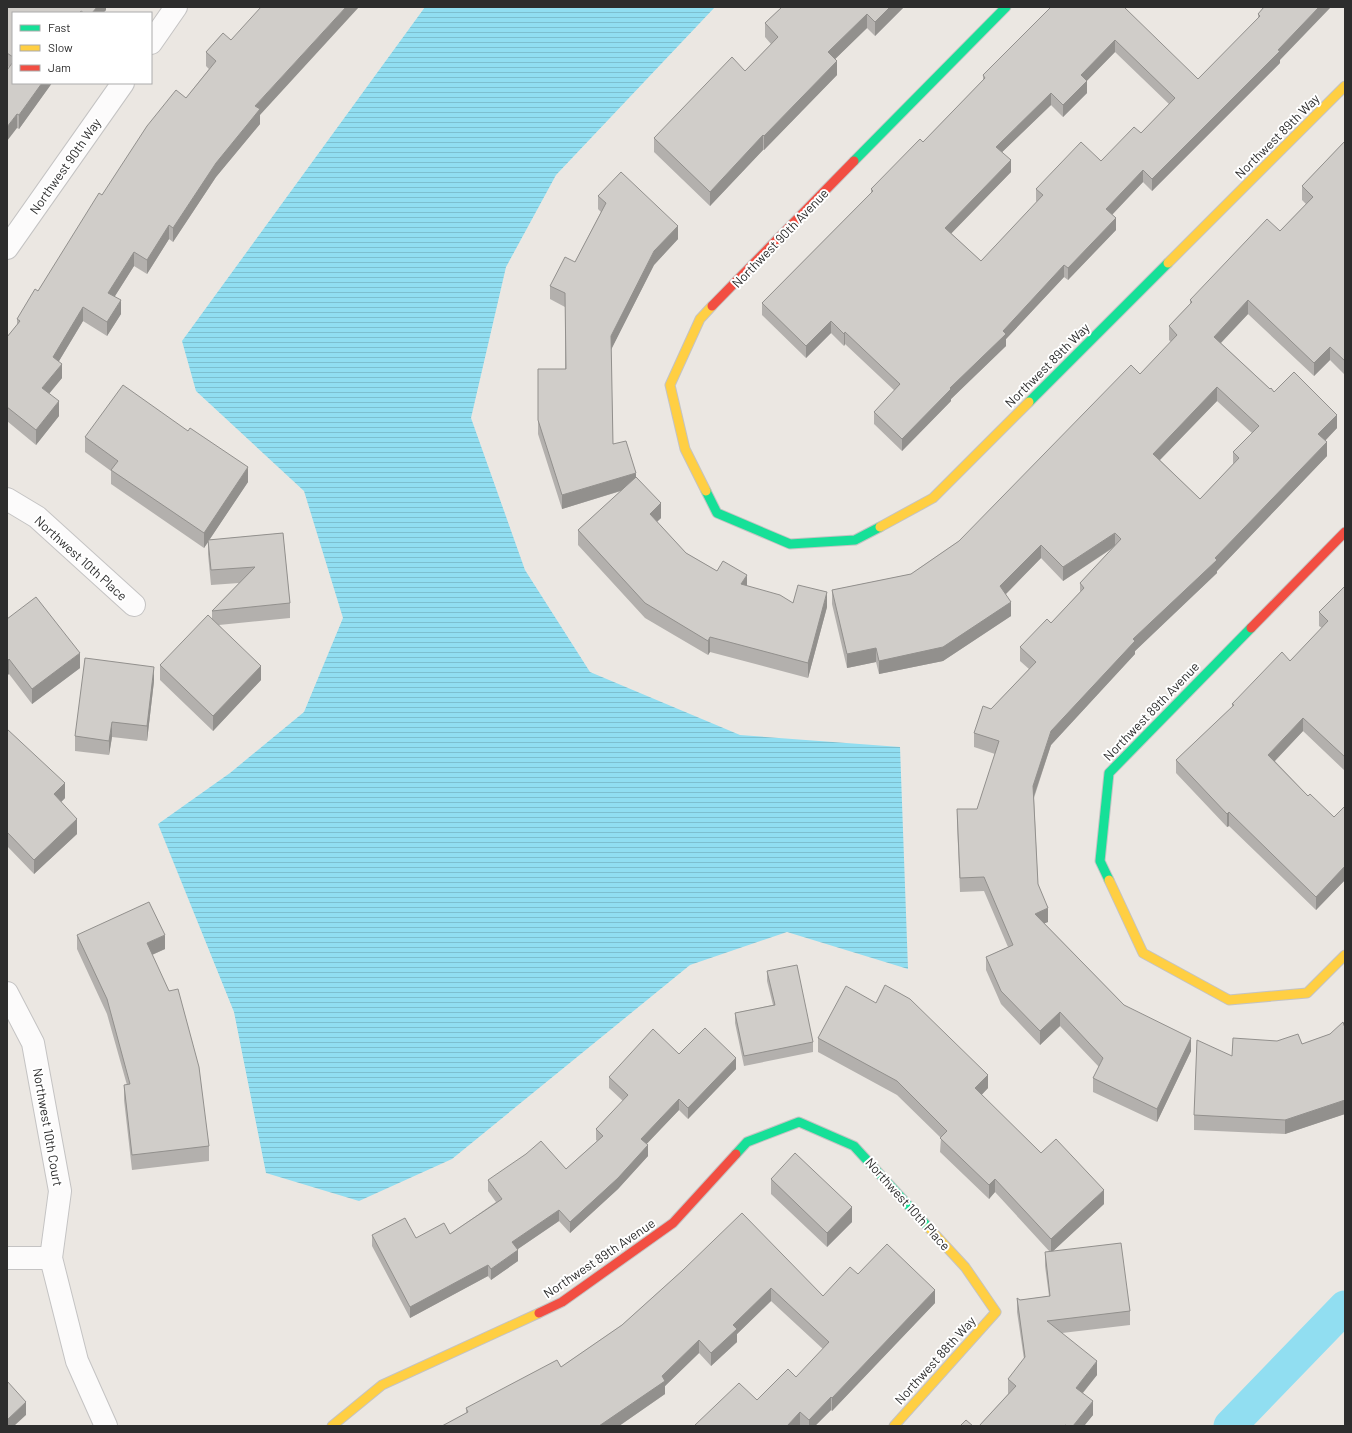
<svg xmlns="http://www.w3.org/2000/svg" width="1352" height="1433" font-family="Barlow,sans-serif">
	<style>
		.water { fill: url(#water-rules) }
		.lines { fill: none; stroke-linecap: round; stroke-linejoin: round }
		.canal { stroke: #91def1; stroke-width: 33 }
		.street-casing { stroke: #c4c3c3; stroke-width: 24 }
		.fast-casing { stroke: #c4c3c3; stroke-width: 11 }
		.slow-casing { stroke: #c4c3c3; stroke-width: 11 }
		.jam-casing { stroke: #c4c3c3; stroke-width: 11 }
		.street { stroke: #fcfbfb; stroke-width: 22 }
		.fast { stroke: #16e098; stroke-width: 9 }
		.slow { stroke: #ffcf43; stroke-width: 9 }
		.jam { stroke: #f24e42; stroke-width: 9 }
		.wall { fill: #b3b0ad; fill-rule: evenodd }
		.shaded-wall { fill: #92908d }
		.building { fill: #d0cdc9; stroke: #92908d; fill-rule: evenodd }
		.labels { text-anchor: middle; stroke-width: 4; stroke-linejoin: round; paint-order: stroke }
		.street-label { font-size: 13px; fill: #2d2d2d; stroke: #fff }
	</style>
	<defs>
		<pattern id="water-rules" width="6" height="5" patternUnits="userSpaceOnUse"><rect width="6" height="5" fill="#91def1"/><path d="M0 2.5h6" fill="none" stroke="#7dbfcf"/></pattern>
	</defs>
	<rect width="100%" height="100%" fill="#ebe7e2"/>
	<!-- water -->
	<path class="water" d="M425,7h290l-159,168 -50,92 -35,151 54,152 65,102 150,63 160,12 8,222 -121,-37 -97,33 -238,194 -93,42 -93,-28 -32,-161 -76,-188 72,-51 74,-61 39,-94 -39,-127 -108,-100 -14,-50z"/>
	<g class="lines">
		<!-- canal -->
		<path class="canal" d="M1230,1426l115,-119"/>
		<defs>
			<path id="street" d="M151,43l25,-36
				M7,248l116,-165
				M7,499l30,18 97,88
				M7,993l26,50 27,148 -9,67 26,103 29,65
				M7,1258h44"/>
			<path id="fast" d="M854,161l152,-154
				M1029,402l139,-139
				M706,491l11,22 73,31 65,-4 25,-13
				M1109,880l-9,-19 9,-88 142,-145
				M736,1154l11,-12 52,-20 55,24 75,82"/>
			<path id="slow" d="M1168,263l177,-177
				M706,491l-21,-42 -15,-64 30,-66 12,-13
				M880,527l53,-29 96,-96
				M1109,880l34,73 86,47 78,-7 38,-38
				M332,1426l50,-41 157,-72
				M894,1426l102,-114 -31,-45 -36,-39"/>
			<path id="jam" d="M712,306l142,-145
				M1251,628l94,-96
				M539,1313l23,-11 111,-79 63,-69"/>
		</defs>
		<!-- street casing -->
		<use href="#street" class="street-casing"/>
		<!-- fast casing -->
		<use href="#fast" class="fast-casing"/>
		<!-- slow casing -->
		<use href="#slow" class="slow-casing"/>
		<!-- jam casing -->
		<use href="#jam" class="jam-casing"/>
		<!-- street -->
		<use href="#street" class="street"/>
		<!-- fast -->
		<use href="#fast" class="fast"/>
		<!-- slow -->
		<use href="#slow" class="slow"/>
		<!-- jam -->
		<use href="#jam" class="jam"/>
	</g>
	<!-- wall -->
	<path class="wall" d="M7,7h99v3l-3,3h-90v70h39l-33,46 -2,-1 -8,-61 -2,-1z
		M782,7h122l-29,29 -8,-8 -32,31 2,16 -73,75h-1l-53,56 -56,-54v-14l91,-67 26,-27 -6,-7v-14z
		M1051,7l147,72 60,-60v-5l6,-7 16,53v3l-128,128 -9,-9 -31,33 4,15 -48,50 -4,-3 -58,62v7l-55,53v2l-49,50 -28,-27v-12l21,-21 -50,-47 -1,2 -13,-13 -25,25 -44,-43v-12l109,-110v-4l52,-47 60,-62v-5zM1115,52l54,52 -28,29 -40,28 -65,28v12l1,1 -56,59 -30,-28 60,-61 -9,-20 49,-47 12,12 24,-24 -1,-12z
		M223,33l37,82v9l-44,53 -43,65 -4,-3 -22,35 -13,-8 -19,30 6,18 -14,22 -24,-15 -24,40 3,17 -13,16 10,22 -23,29 -29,-24v-84l10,-12v-6l21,-28 64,-96 84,-97 23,-29 -3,-3v-14z
		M1345,141v234l-15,-15 -16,16 -66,-62 -27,29 49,46 67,39 -12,13 2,15 -110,115v2l-82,78v3l-84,91 -17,53 4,86 10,38 -4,1 80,82 67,46 -34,71 -64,-30v-14l6,-11 -39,-41 -20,19 -39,-41 -15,-34v-13l22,-10 -24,-56 -24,1 -3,-69v-14h20l18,-55 -21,-7v-14l17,-24 38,-40 -9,-8v-14l31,-24 29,-31v-9l33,-35 -50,33 -22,-23 -36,37 6,21 -68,45 -64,13 -3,-12 -29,6 -15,-64v-14l79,-16 48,-33 181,-167 31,-32 -2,-2v-14l21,-22v-4l90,-69 26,-27 -4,-4v-14zM1217,401l35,32 -19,19v12l-33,35 -40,-39z
		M598,196l80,43 -24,26 -43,84 2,95 23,33 25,41 -4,4 29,31 31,18 30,15 46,17 34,4 -19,71 -98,-26 -2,3 -63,-37 -67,-73v-15l43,-39 -59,18 -24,-75v-65h27v-62l-15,-8v-13l25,-24 26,-50 -3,-3z
		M85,437l163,45 -39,58 74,-7 7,70v15l-71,7 42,55 -48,51 -53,-51v-15l52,-46v-8l27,-28 -28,2 -3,-31v-12l-4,6 -93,-64v-13l-26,-19z
		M1345,586v185l-42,-40 -28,30 33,35 26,21 11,-11v74l-29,30 -87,-84 -2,1 -51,-54v-13l56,-53v-3l58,-43 32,-33 -3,-2v-14z
		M7,619l73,49 -48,36 -23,-30z
		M154,681l-7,60 -35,-4 -3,18 -34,-4v-15z
		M7,729l58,69 -4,4 16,32 -43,40 -27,-28z
		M77,935l88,14 -13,6 57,191v15l-77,9 -8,-70v-15h3l-20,-71 -30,-65z
		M767,971l46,71v10l-69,14 -9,-43v-10l38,-8 -6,-24z
		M1345,1028v86l-60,20 -91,-4v-15l38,-59 70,-12 28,-10z
		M818,1038l170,50 -7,7 60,58 63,51 -51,47 77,60v14l-68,8 35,42 -14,18 10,22 -9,11h-105l29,-32v-15l16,-20 -7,-47v-14l3,2 29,-4 -4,-30v-14h5l-55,-60 -6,7 -49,-47 1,-14 -44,-43 -79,-43z
		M679,1054l57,15 -48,50 -9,-9 -33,34 2,12 -30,33 -48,44 -11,-12 -41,28v12l-27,19 -3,-4 -78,42 -38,-72v-11l44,3 34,-4 46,-32 -8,-11v-11l78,-11 31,-28 -1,-1v-11l27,-28 -14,-13v-11z
		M771,1179l81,43 -25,25 -56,-53z
		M683,1270l140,26 35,-22 77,29 -103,108 -1,-1 -16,16h-14l-44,-26 39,-23 27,-28 -52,-48 -34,33v8l-26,24 -12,-13 -34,33v8l-46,32h-177l24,-12v-6l95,-41 61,-42z"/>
	<!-- shaded-wall -->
	<path class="shaded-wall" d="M97,7h9v3l-3,3h-11z
		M346,7h13l-99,108v9l-44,53 -43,65v-14l43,-65 39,-57z
		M890,7h14l-29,29v-14z
		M1319,7h12l-51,53v3l-128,128v-12z
		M867,14v14l-39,38v-14z
		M1115,40v12l-34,35v-12z
		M837,61v14l-73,75v-14z
		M1087,81v12l-24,24v-12z
		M42,83h10l-33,46v-14z
		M1051,93v12l-55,53v-11z
		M17,114v14l-10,13v-14z
		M763,135v15l-53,56v-14z
		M1011,160v12l-66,68v-12z
		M1143,170v12l-37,39v-12z
		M1116,218v12l-48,50v-12z
		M169,225v14l-22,35v-14z
		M678,226v13l-24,26 -43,85v-14l43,-85z
		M134,252v14l-26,41v-14z
		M1064,265v12l-58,62v7l-55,53v2l-49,50v-12z
		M121,300v14l-14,22v-14z
		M1248,300v14l-34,36v-13z
		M83,307v14l-30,50v-14z
		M831,321v12l-25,25v-12z
		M845,332v12l-1,2v-12z
		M1330,347v13l-16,16v-13z
		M62,364v14l-20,24v-14z
		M1217,387v14l-64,66v-13z
		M59,401v15l-23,29v-15z
		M1337,415v13l-19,20v-14z
		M1327,442v14l-110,115v2l-82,78v3l-84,91 -18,54v-13l18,-55 82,-92 82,-81z
		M248,467v15l-44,66v-15z
		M636,473v13l-74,23v-14z
		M661,503v15l-11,10v-14z
		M1115,533v13l-52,35v-14z
		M1041,545v13l-41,42v-14z
		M747,575v15l-6,-6z
		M827,592v15l-19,71v-15z
		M1011,602v14l-68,45 -64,13v-13z
		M710,637v15l-2,3v-14z
		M876,648v14l-29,6v-14z
		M80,653v15l-48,36v-15z
		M9,659v15l-2,2v-15z
		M261,666v14l-48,51v-15z
		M154,667v14l-7,60v-15z
		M1303,718v13l-35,37v-13z
		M112,722v15l-3,18v-14z
		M65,783v15l-11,11v-15z
		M1229,812v14l-2,1v-13z
		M77,819v15l-43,40v-14z
		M1345,866v14l-29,30v-13z
		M1048,908v14l-13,5v-13z
		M165,935v14l-18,8v-14z
		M1060,1012v14l-20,19v-14z
		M1191,1038v13l-34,71v-13z
		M736,1058v11l-48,50v-11z
		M988,1075v13l-13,14v-14z
		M679,1099v11l-38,40v-11z
		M1345,1100v14l-60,20v-14z
		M648,1145v11l-30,33 -48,44v-11z
		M995,1179v13l-6,7v-14z
		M1104,1190v14l-53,49v-14z
		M852,1207v15l-25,25v-14z
		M559,1210v11l-47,32v-11z
		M518,1250v11l-27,19v-11z
		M488,1265v11l-78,42v-11z
		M771,1288v13l-34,33v8l-26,24v-13l22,-28z
		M935,1290v13l-103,108v-13z
		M699,1340v13l-34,33v8l-46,32h-20l63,-50z
		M1097,1361v14l-21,26v-13z
		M831,1397v13l-16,16h-6v-6z
		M1093,1401v14l-9,11h-11z
		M26,1402v13l-12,11h-7v-6z
		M800,1412v14h-13z"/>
	<!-- building -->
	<path class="building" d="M7,7h90l-5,6h-8l-3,-2 -2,2h-66v44l-6,-4z
		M261,7h85l-91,99 5,3 -44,54 -43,65 -4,-3 -22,35 -13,-8 -26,41 13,7 -14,22 -24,-15 -30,50 9,7 -20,24 17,13 -23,29 -29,-23v-70l13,-16 -3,-2 18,-30 3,2 61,-98 3,2 45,-69 29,-36 10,8 30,-37 -10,-9 17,-19 8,7z
		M782,7h108l-15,15 -8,-8 -39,38 9,9 -73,75 -1,-1 -53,57 -56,-54 78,-81 13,14 33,-34 -13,-14z
		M1051,7h73l74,72 62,-63 -2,-2 6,-7h55l-41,43 2,1 -128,128 -9,-9 -37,39 10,9 -48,50 -4,-3 -61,66 3,3 -56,54 1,1 -49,50 -28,-27 26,-28 -55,-52 -1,2 -13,-13 -25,25 -44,-43 111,-112 -2,-2 49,-50 3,3 62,-64 -2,-3zM1115,40l60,58 -34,35 -7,-6 -33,34 -20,-19 -45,47 7,6 -62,66 -36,-33 66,-68 -15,-13 55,-54 12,12 24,-24 -6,-6z
		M13,62v21h29l-23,32 -2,-1 -10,13v-57z
		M1345,141v220l-15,-14 -16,16 -66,-63 -34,37 56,52 1,-1 3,4 20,-20 43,43 -19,19 9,8 -112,116 2,2 -84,79 2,2 -84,90 -18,55 5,98 10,24 -13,6 89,91 67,33 -34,71 -64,-31 10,-20 -43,-46 -20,19 -39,-40 -15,-34 27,-12 -29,-68 -24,1 -3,-69h20l22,-68 -25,-8 9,-27 8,3 45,-47 -16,-15 27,-28 4,4 33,-35 -4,-5 41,-44 -6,-6 -52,34 -22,-22 -41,41 11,16 -68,45 -64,14 -3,-13 -29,6 -15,-64 79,-16 48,-33 172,-176 9,9 37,-39 -8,-9 23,-24 -2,-2 77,-81 13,12 33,-34 -11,-11zM1217,387l42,39 -26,26 6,6 -39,41 -47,-45z
		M621,172l57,54 -24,25 -43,85 2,108 13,-3 10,32 -74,22 -24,-75v-51h28l-1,-76 -15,-7 15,-29 10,5 31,-59 -8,-7z
		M123,385l65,46 2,-3 58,39 -44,66 -93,-63 7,-9 -33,-24z
		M636,477l25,26 -11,11 36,39 31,18 6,-10 24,14 -6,9 39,11 13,8 5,-18 29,7 -19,71 -98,-26 -2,4 -63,-38 -67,-73z
		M283,533l7,70 -78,8 43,-44 -44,3 -3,-30z
		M1345,586v171l-42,-39 -35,37 40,41 2,-2 24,23 11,-11v60l-29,31 -87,-85 -2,2 -51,-54 58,-55 -2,-1 50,-52 8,9 38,-40 -9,-9z
		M36,597l44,56 -48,36 -23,-30 -2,2v-42z
		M208,615l53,51 -48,50 -53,-51z
		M85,658l69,9 -7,59 -35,-4 -3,19 -34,-5z
		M7,729l58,54 -11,11 23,25 -43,41 -27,-28z
		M149,902l16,33 -18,8 22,48 9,-2 21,78 10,79 -77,9 -8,-70 6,-1 -23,-85 -30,-64z
		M797,965l16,77 -69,14 -9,-43 40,-8 -8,-34z
		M885,985l25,14 78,76 -13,13 66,65 15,-14 48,51 -53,49 -56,-60 -6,6 -49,-47 7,-7 -50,-50 -79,-43 28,-52 30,17z
		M1343,1022l2,6v72l-60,20 -91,-5 3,-75 35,16 1,-18 44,3 21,-7 4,10 28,-10z
		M705,1028l31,30 -48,50 -9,-9 -38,40 7,6 -30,33 -48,44 -11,-12 -47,32 6,8 -27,19 -3,-4 -78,42 -38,-72 33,-17 11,20 28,-15 6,11 52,-35 -14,-19 38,-26 15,-13 25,28 37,-33 -7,-7 32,-34 -19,-18 44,-48 26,25z
		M795,1153l57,54 -25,26 -56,-54z
		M742,1213l81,83 27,-29 8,7 29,-30 48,46 -103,108 -1,-1 -22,23 -9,-8 -13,14h-93l45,-43 18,17 31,-31 8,8 33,-35 -58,-54 -38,37 4,4 -26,24 -12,-13 -37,36 3,5 -66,45h-157l26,-14 -2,-4 91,-48 4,7 61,-42 61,-55z
		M1121,1243l9,68 -83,10 50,40 -21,27 17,13 -20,25h-6l-2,-1 -1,1h-85l37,-40 -8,-7 17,-22 -8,-59 3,2 30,-4 -5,-44z
		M7,1381l19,21 -19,18z
		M966,1420l7,6h-13z"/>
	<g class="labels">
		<!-- street labels -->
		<g class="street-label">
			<text transform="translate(1277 136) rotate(-45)" y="5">Northwest 89th Way</text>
			<text transform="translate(65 166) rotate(-55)" y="5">Northwest 90th Way</text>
			<text transform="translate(780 238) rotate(-46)" y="5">Northwest 90th Avenue</text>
			<text transform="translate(1047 365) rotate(-45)" y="5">Northwest 89th Way</text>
			<text transform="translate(81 558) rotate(42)" y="5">Northwest 10th Place</text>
			<text transform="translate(1151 711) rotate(-46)" y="5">Northwest 89th Avenue</text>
			<text transform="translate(48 1127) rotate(80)" y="5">Northwest 10th Court</text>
			<text transform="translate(908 1204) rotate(48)" y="5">Northwest 10th Place</text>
			<text transform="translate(599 1258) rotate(-34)" y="5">Northwest 89th Avenue</text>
			<text transform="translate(935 1360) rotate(-48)" y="5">Northwest 88th Way</text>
		</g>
	</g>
	<!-- border -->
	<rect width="1352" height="1433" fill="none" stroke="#2d2d2d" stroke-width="16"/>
	<!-- legend -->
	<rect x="12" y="12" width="140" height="72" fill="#ffffff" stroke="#ababab"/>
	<rect x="20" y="25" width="20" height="6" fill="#16e098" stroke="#ababab"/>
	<text x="48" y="32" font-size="12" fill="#2d2d2d">Fast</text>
	<rect x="20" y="45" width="20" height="6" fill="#ffcf43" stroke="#ababab"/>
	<text x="48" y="52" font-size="12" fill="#2d2d2d">Slow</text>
	<rect x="20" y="65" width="20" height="6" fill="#f24e42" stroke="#ababab"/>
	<text x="48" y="72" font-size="12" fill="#2d2d2d">Jam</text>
</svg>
